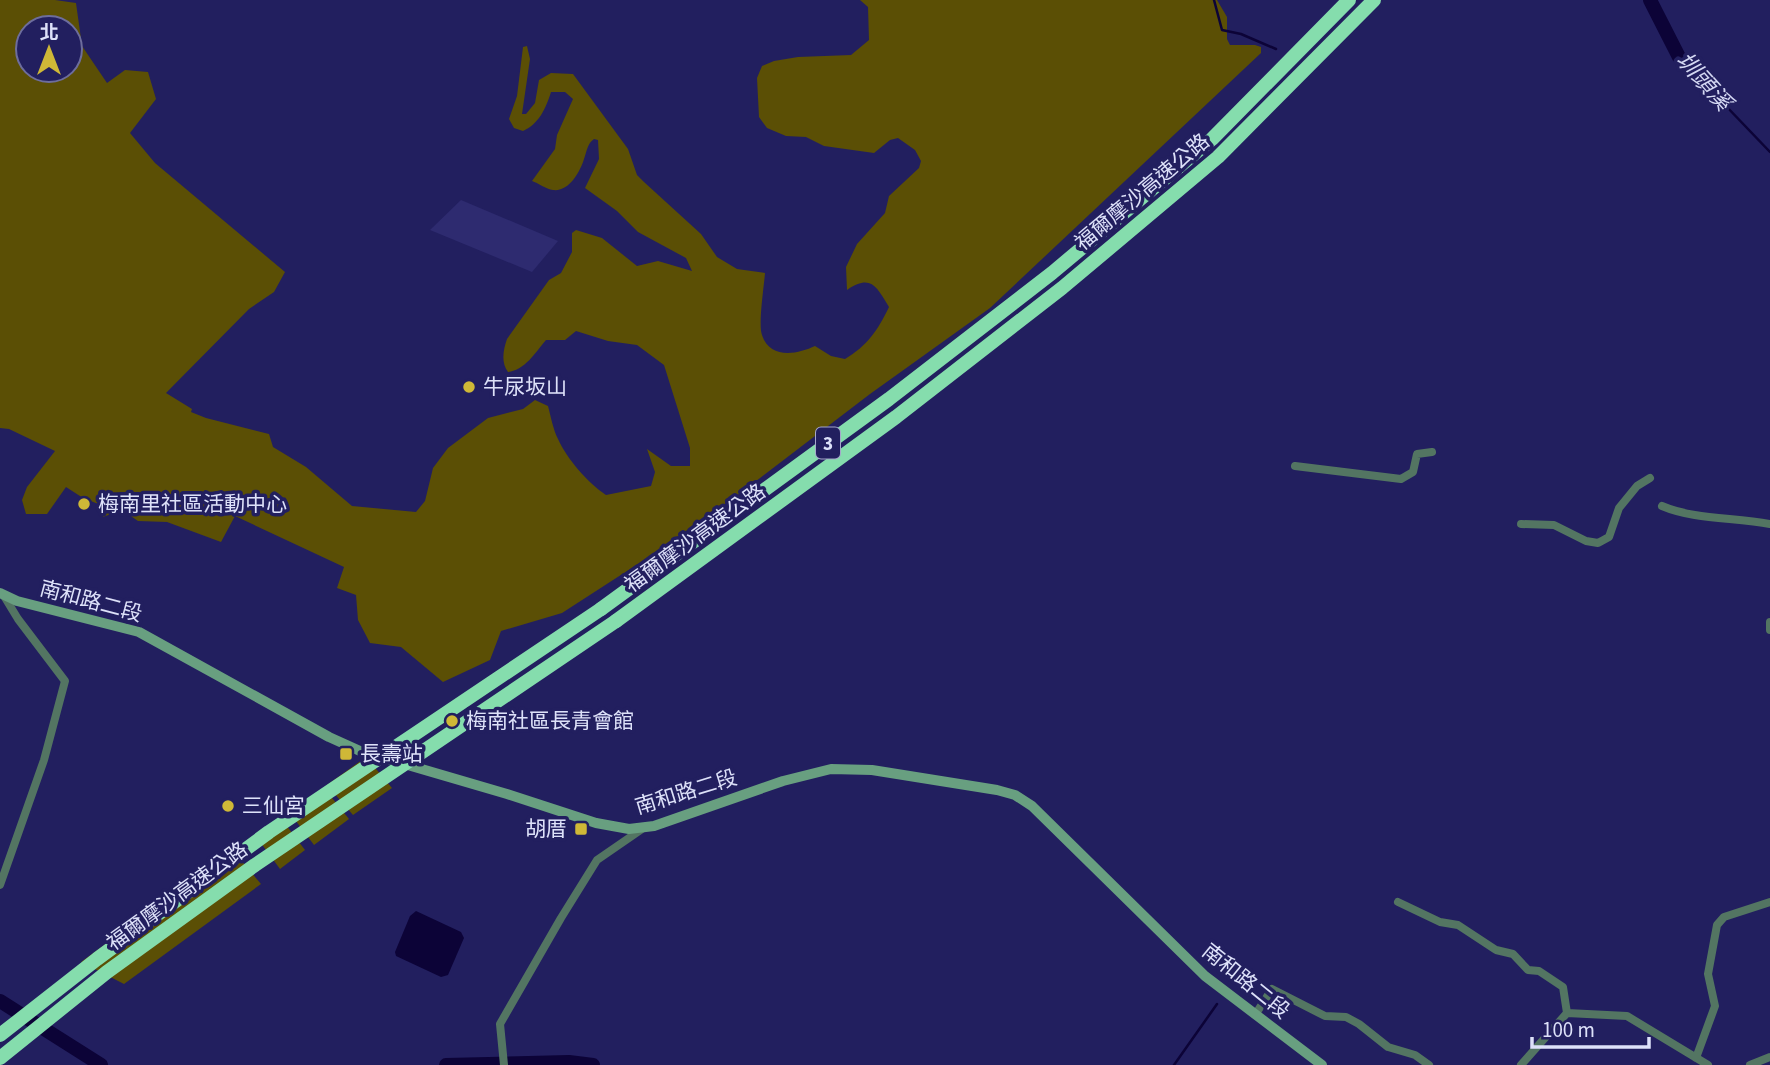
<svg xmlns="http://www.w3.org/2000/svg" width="1770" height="1065" font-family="'Source Sans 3','Noto Sans TC',sans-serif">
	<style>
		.built { fill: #2e2b70 }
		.green { fill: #5b4f05; fill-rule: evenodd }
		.water { fill: #0c0337 }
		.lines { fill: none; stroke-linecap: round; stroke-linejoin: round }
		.stream { stroke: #0c0337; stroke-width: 2.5 }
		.river { stroke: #0c0337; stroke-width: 14 }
		.street { stroke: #537562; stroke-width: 8 }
		.secondary { stroke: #689f80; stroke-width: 10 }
		.highway { stroke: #85ddad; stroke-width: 14 }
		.highway-bridge { stroke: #85ddad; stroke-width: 14 }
		.poi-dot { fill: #cfb837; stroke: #221f5f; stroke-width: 2.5 }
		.labels { text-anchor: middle; stroke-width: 7; stroke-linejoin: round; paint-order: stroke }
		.shield { fill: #221f5f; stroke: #a5a7cb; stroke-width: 2 }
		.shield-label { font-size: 19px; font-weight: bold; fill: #dde1f9 }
		.street-label { font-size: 21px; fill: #dde1f9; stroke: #221f5f }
		.poi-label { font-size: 21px; fill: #dde1f9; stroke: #221f5f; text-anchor: start }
		.water-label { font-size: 23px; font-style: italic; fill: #d4d8f3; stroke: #221f5f }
	</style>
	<rect width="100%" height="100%" fill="#221f5f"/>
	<!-- built -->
	<path class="built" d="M461,200l97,41 -26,31 -102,-42z"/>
	<!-- green -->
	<path class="green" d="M0,0h55l21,3 6,43 25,37 18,-13 23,2 8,27 -26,34 25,30 130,109 -11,20 -25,17 -83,84 26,16 -1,3 15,6 63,16 4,13 33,20 46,39 64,6 9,-11 8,-33 15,-20 40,-30 35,-9 12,-9 13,6c3,11 5,23 10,33 9,20 30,44 48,56l45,-9 4,-14 -8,-23 24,17h19v-18l-26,-83 -27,-20 -29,-4 -32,-10 -11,9h-19c-11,13 -21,30 -38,32 -7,-9 -5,-22 -1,-33l42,-59 12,-7 11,-21v-19l4,-3 26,8 35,28 21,-5 34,10 -6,-13 -48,-26 -21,-21 -32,-23 14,-29 -1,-19 -4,-1c-7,5 -7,12 -10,20 -4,13 -15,33 -31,31 -7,-1 -15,-7 -21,-9l23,-32 2,-14 16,-36 -8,-7h-14c-5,16 -12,32 -28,39l-9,-3 -5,-9 8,-23 6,-49 4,-1 3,13 -8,55h4l9,-11 4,-23 12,-7 22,1 55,75 9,26 7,7 57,52 16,23 20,12 28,4c-1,14 -7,51 -3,62 8,25 36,19 53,11l16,10 14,3c22,-13 33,-29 44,-52 -13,-21 -18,-33 -42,-17l-1,-23 11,-23 28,-31 4,-17 30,-28 2,-7 -6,-11 -17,-12 -8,2 -16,13 -50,-7 -18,-9 -20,-1 -19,-8 -8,-11 -2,-39 5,-12 12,-5 24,-4 53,-2 18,-15 -1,-33 -8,-7h357l10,17v22l3,6h25l6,2v6l-271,255 -120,86 -131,100 -95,66 -82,53 -61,18 -11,29 -47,22 -42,-35 -31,-4 -12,-23 -2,-25 -19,-7 7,-21 -109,-51 -14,26 -54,-20 -29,-1 -16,-11 -19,7 -2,-12 -18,-7 -17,-11 -19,27h-21l-4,-14 5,-13 28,-36 -46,-22 -9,-1zM28,28h42v42h-42z
		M366,757l26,31 -39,27 -26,-30z
		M324,788l25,31 -35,26 -24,-32z
		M280,817l25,33 -25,19 -25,-34z
		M233,851l28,33 -137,100 -43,-22z"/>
	<!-- water -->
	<path class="water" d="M416,911l45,21 3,6 -16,37 -7,2 -45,-21 -1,-4 15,-36z"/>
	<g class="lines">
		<!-- stream -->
		<path class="stream" d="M1214,0l8,30 19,4 35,15
			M1679,57l91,95
			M1174,1065l43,-61"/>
		<!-- river -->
		<path class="river" d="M1650,0l29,57
			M0,1001l101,64
			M446,1065l123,-3 24,3"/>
		<!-- street -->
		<path class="street" d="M1295,466l106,13 12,-7 4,-18 15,-2
			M1662,506c33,14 73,11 108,18
			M1521,524l33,1 32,16 12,2 11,-6 10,-29 18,-22 13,-8
			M1770,622v8
			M0,885l44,-125 21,-79 -47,-62 -14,-23
			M1398,902l42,20 18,3 38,25 17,4 15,16 11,1 24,16 4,26
			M1255,1015l17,-26 53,27 21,1 13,7 29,23 27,8 14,10
			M1696,1058l19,-52 -7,-32 9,-49 7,-8 46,-15
			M504,1065l-4,-41 61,-106 36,-58 45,-31
			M1521,1065l46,-52 60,3 81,49
			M1750,1065l20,-8"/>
		<!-- secondary -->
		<path class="secondary" d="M0,593l17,8 122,31 190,105 31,14 147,43 89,29 33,6 25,-3 129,-45 48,-12 41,1 125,20 18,5 17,11 173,170 117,89"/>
		<!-- highway -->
		<path class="highway" d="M601,609l288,-210 163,-126 160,-134 137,-139
			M616,621l280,-204 166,-129 156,-131 156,-157"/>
		<!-- highway-bridge -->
		<path class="highway-bridge" d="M0,1035l97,-76 172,-127 332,-223
			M0,1058l107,-86 148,-107 361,-244"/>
	</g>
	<!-- markers -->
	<g class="poi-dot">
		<circle cx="469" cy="387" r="7"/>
		<circle cx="84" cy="504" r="7"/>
		<circle cx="452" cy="721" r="7"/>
		<rect x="339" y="747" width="14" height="14" rx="3.5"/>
		<circle cx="228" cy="806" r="7"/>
		<rect x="574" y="822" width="14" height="14" rx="3.5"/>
	</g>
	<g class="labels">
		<!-- shield labels -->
		<rect class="shield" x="816" y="427.5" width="24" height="31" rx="5"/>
		<g class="shield-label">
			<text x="828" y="450">3</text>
		</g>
		<!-- street labels -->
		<g class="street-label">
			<text transform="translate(1142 192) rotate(-40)" y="7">福爾摩沙高速公路</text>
			<text transform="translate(695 538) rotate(-36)" y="7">福爾摩沙高速公路</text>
			<text transform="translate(91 601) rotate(15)" y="7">南和路二段</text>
			<text transform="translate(686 792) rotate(-17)" y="7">南和路二段</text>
			<text transform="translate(177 896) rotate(-36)" y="7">福爾摩沙高速公路</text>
			<text transform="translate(1246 981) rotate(39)" y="7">南和路二段</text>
		</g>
		<!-- poi labels -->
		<g class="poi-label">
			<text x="483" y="394">牛尿坂山</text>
			<text x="98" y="511">梅南里社區活動中心</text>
			<text x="466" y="728">梅南社區長青會館</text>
			<text x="360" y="761">長壽站</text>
			<text x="242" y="813">三仙宮</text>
			<text x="567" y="836" text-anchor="end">胡厝</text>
		</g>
		<!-- water labels -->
		<g class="water-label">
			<text transform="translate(1704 81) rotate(48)" y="8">圳頭溪</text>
		</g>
	</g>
	<!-- north arrow -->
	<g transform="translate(49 49)"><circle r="33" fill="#221f5f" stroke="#6d6d9d" stroke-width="2"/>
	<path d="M0-5L12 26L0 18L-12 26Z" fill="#cfb837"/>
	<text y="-10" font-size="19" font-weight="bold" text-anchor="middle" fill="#dde1f9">北</text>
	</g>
	<!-- scale -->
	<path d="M1532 1037v10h117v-10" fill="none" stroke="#dde1f9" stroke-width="3.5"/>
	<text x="1542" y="1037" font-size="21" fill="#dde1f9" stroke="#221f5f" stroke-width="5" paint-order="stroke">100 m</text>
</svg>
